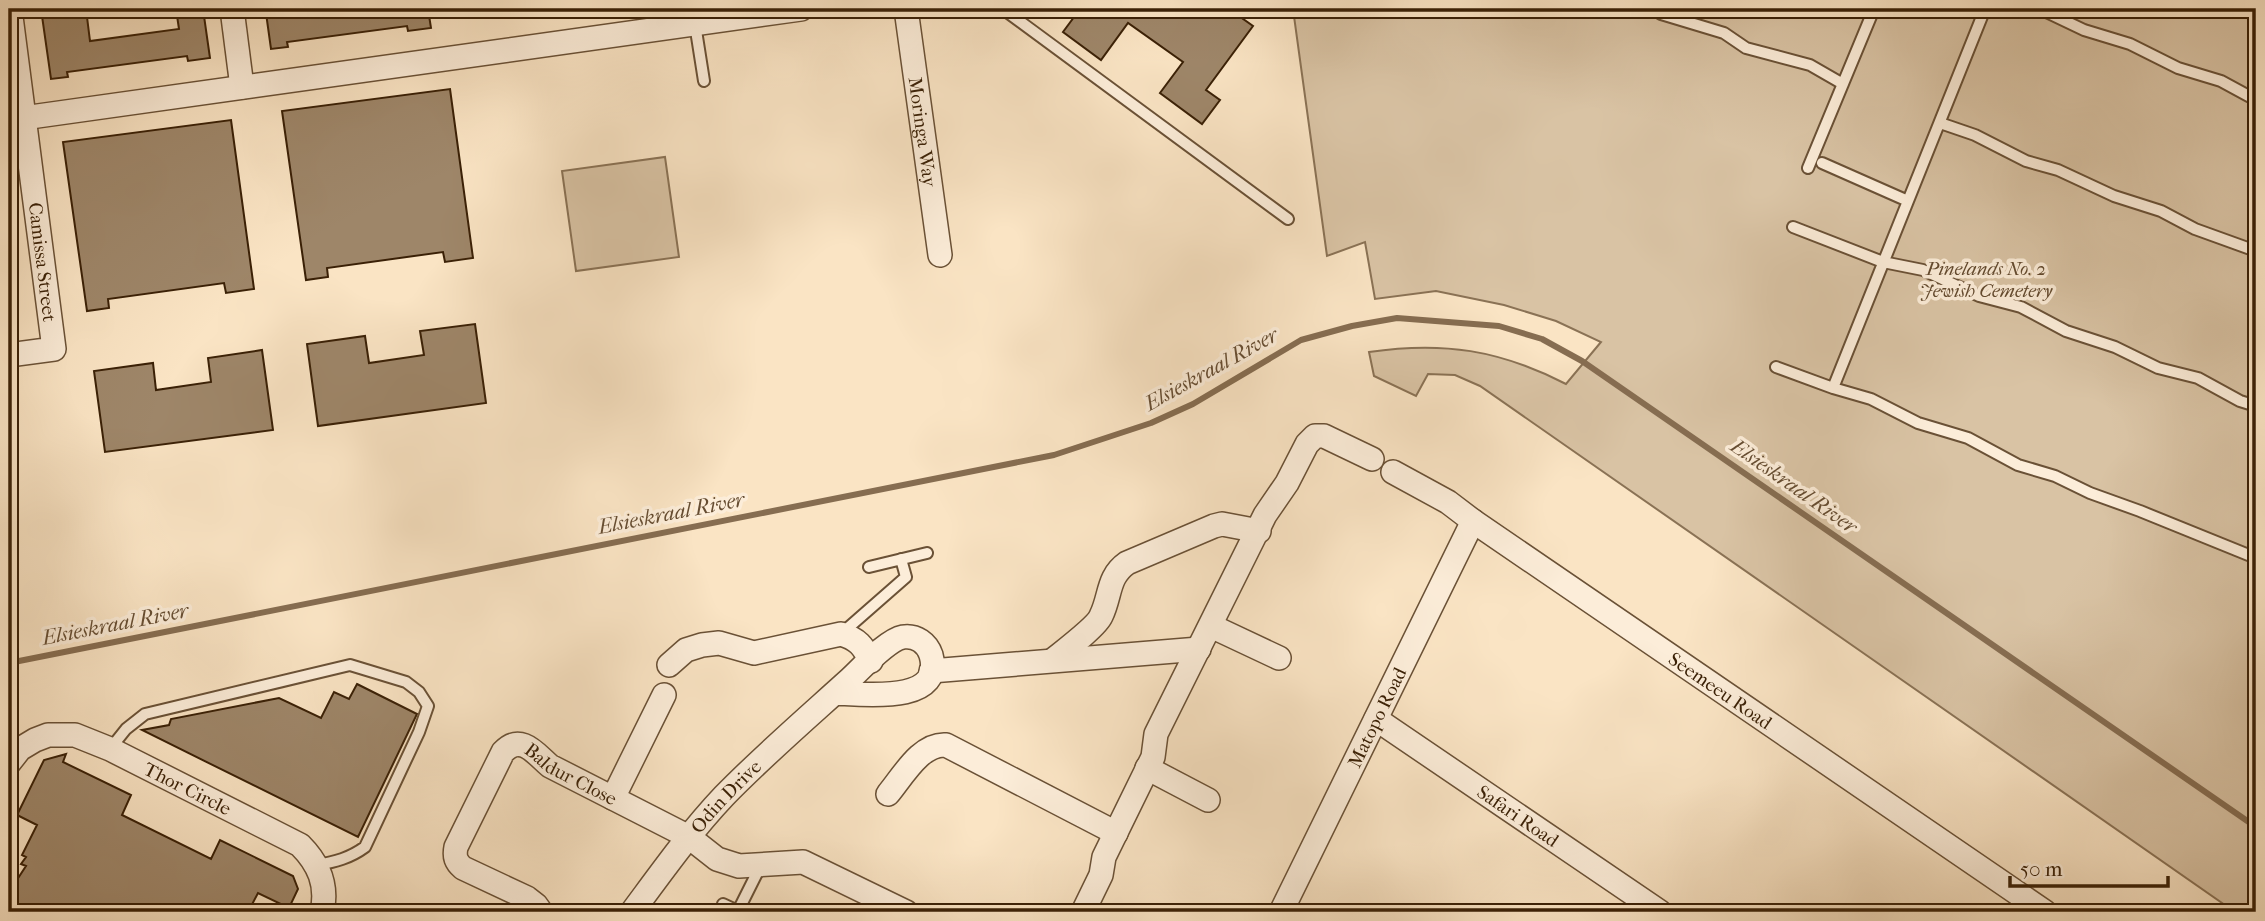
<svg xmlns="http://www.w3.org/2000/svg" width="2265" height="921" font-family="'IM FELL French Canon',serif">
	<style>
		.green { fill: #d9c3a4; stroke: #8a7255; stroke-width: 2 }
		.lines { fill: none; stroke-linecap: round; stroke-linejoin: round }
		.stream { stroke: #866d51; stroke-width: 6 }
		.building { fill: #9e8669; stroke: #3a2006; stroke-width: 2 }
		.lane-casing { stroke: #6a5136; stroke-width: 14 }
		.street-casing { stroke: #6a5136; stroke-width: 26 }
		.lane { stroke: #fcedd9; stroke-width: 10 }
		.street { stroke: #fcedd9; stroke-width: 23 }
		.labels { text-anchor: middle; stroke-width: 7; stroke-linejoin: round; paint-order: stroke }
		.street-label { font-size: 19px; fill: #3a2006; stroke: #fcedd9 }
		.park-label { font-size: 19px; font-style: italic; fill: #62492e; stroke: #fcedd9 }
		.water-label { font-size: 21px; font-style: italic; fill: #664d32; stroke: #fcedd9 }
	</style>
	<rect width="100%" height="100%" fill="#fae4c4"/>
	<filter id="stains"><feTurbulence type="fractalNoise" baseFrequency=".00286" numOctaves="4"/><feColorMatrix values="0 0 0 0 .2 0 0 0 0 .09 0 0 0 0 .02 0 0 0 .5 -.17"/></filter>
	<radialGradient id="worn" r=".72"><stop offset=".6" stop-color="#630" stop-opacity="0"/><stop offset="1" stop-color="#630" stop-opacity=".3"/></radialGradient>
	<!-- green -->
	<path class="green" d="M1293,9h963v903h-21l-755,-526 -25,-11 -27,-1 -12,22 -42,-20 -5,-24c74,-11 131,-2 197,32l35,-42 -45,-21 -52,-16 -68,-14 -61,8 -10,-57 -38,14z
		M665,157l14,100 -103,14 -14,-100z"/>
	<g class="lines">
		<!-- stream -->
		<path class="stream" d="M9,663l1045,-208 97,-32 42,-19 108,-64 51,-14 45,-8 102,8 43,13 40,22 674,466"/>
	</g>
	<!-- building -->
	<path class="building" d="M41,9h45l4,32 89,-12 -3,-20h27l7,49 -22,3 -1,-5 -120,16 1,5 -17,2z
		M282,9h17l1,3 26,-3h102l3,19 -23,3 -1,-5 -120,16 1,5 -17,2 -5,-36 17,-2z
		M1080,9h149l24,17 -47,64 14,10 -18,24 -42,-31 23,-31 -55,-39 -27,37 -38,-28z
		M450,89l23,169 -28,4 -2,-10 -116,16 1,9 -22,3 -24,-169z
		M231,120l23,169 -28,4 -2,-10 -116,16 1,9 -22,3 -24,-169z
		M475,324l11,79 -168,23 -11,-82 58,-8 4,27 55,-8 -4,-24z
		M262,350l11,80 -168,22 -11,-81 59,-8 3,27 55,-8 -3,-24z
		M357,684l60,30 -59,123 -216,-107 27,-5 2,-6 108,-21 42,20 13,-26 15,7z
		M66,754l-3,8 68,33 -9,20 89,44 9,-19 73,36 5,13 -9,19 -31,-15 -10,19h-239v-20l17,-26 -5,-2 5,-7 -4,-2 15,-30 -20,-10 27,-55z"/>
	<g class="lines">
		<defs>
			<path id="lane" d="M1003,9l285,210
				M1654,9l7,5 63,19 22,15 64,17 33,19
				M2040,9l44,21 46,14 48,24 43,13 35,19
				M695,24l9,57
				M1940,123l35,12 51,26 32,9 56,26 47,15 34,18 61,22
				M1822,163l86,38
				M1808,168l66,-159
				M1793,227l90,35 40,8 56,26 42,11 45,24 49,16 43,21 40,10 42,23 16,5
				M1776,367l57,21 38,11 47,24 50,15 50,27 37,11 35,17 50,18 116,47
				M1833,388l152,-379
				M869,567l58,-14
				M841,634l65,-57 -5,-18
				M110,749l16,-20 19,-15 205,-49 56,17 13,10 9,14 -9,26 -54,115c-15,11 -30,15 -48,18
				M723,904l17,8
				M738,911l23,-46"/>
			<g id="street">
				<path d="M232,9l10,78"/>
				<path id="s1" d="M906,9l34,246"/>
				<path d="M9,120l792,-111"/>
				<path d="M9,355l45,-6 -44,-340"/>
				<path id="s2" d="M1393,472l55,30 25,19 572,391"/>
				<path d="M1211,626l68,32"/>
				<path d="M1053,660c11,-9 44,-34 48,-44 10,-20 6,-39 26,-53l87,-37 8,-2 37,7"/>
				<path d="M669,665l17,-15 16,-5 17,-2 35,10 87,-19c17,5 22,12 30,27"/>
				<path d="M931,671l268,-22"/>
				<path id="s3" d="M1376,719l284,193"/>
				<path id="s4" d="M9,763l11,-14 15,-9 13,-5h27l35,14 190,96c19,19 28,40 22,67"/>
				<path d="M1147,768l61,32"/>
				<path d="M888,794c15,-18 33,-51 58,-49l170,88"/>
				<path d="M613,798l51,-103"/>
				<path id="s5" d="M541,912l-5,-7 -9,-7 -64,-30c-7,-6 -9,-11 -7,-21l47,-95c18,-19 33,2 47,14l139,71 28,22 22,7 64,-4 103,50"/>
				<path id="s6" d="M632,912c29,-39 58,-80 92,-116 40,-41 83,-78 125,-116 12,-11 38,-40 54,-43 13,-2 24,6 28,18 14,50 -69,39 -96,38"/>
				<path d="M1083,912l18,-37 3,-18 49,-100 3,-23 109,-219 22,-32 20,-39 8,-8h9l48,23"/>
				<path id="s7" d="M1281,912l192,-391"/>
			</g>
		</defs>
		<!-- lane casing -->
		<use href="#lane" class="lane-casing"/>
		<!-- street casing -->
		<use href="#street" class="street-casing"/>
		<!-- lane -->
		<use href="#lane" class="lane"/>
		<!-- street -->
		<use href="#street" class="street"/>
	</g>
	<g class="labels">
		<!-- street labels -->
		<g class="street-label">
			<text dy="7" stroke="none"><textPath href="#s1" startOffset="124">Moringa Way</textPath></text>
			<text transform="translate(43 262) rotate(83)" y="7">Camissa Street</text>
			<text dy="7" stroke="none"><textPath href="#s2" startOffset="394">Seemeeu Road</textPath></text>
			<text dy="7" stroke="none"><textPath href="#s7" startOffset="217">Matopo Road</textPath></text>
			<text dy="7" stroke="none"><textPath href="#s5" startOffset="299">Baldur Close</textPath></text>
			<text dy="7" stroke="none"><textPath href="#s4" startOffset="201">Thor Circle</textPath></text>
			<text dy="7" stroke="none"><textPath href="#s6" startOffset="149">Odin Drive</textPath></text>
			<text dy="7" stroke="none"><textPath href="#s3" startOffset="172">Safari Road</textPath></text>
		</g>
		<!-- park labels -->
		<g class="park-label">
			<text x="1986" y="275">Pinelands No. 2<tspan x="1986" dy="22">Jewish Cemetery</tspan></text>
		</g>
		<!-- water labels -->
		<g class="water-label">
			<text transform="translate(1211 369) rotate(-29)" y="7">Elsieskraal River</text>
			<text transform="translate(1794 486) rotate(35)" y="7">Elsieskraal River</text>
			<text transform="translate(671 513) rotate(-11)" y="7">Elsieskraal River</text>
			<text transform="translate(115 624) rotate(-11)" y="7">Elsieskraal River</text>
		</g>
	</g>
	<!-- margin -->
	<rect width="2265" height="921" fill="none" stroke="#fae4c4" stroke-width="35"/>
	<rect x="10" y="10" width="2244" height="900" fill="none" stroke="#3a2006" stroke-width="3.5"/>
	<rect x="18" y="18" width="2230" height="886" fill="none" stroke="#3a2006" stroke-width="2"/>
	<!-- scale -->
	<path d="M2010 876v10h158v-10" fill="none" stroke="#3a2006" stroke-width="3.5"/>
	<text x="2020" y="876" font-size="21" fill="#3a2006" stroke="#fcedd9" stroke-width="5" paint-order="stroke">50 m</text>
	<rect width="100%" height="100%" filter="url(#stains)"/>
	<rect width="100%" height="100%" fill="url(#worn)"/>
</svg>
